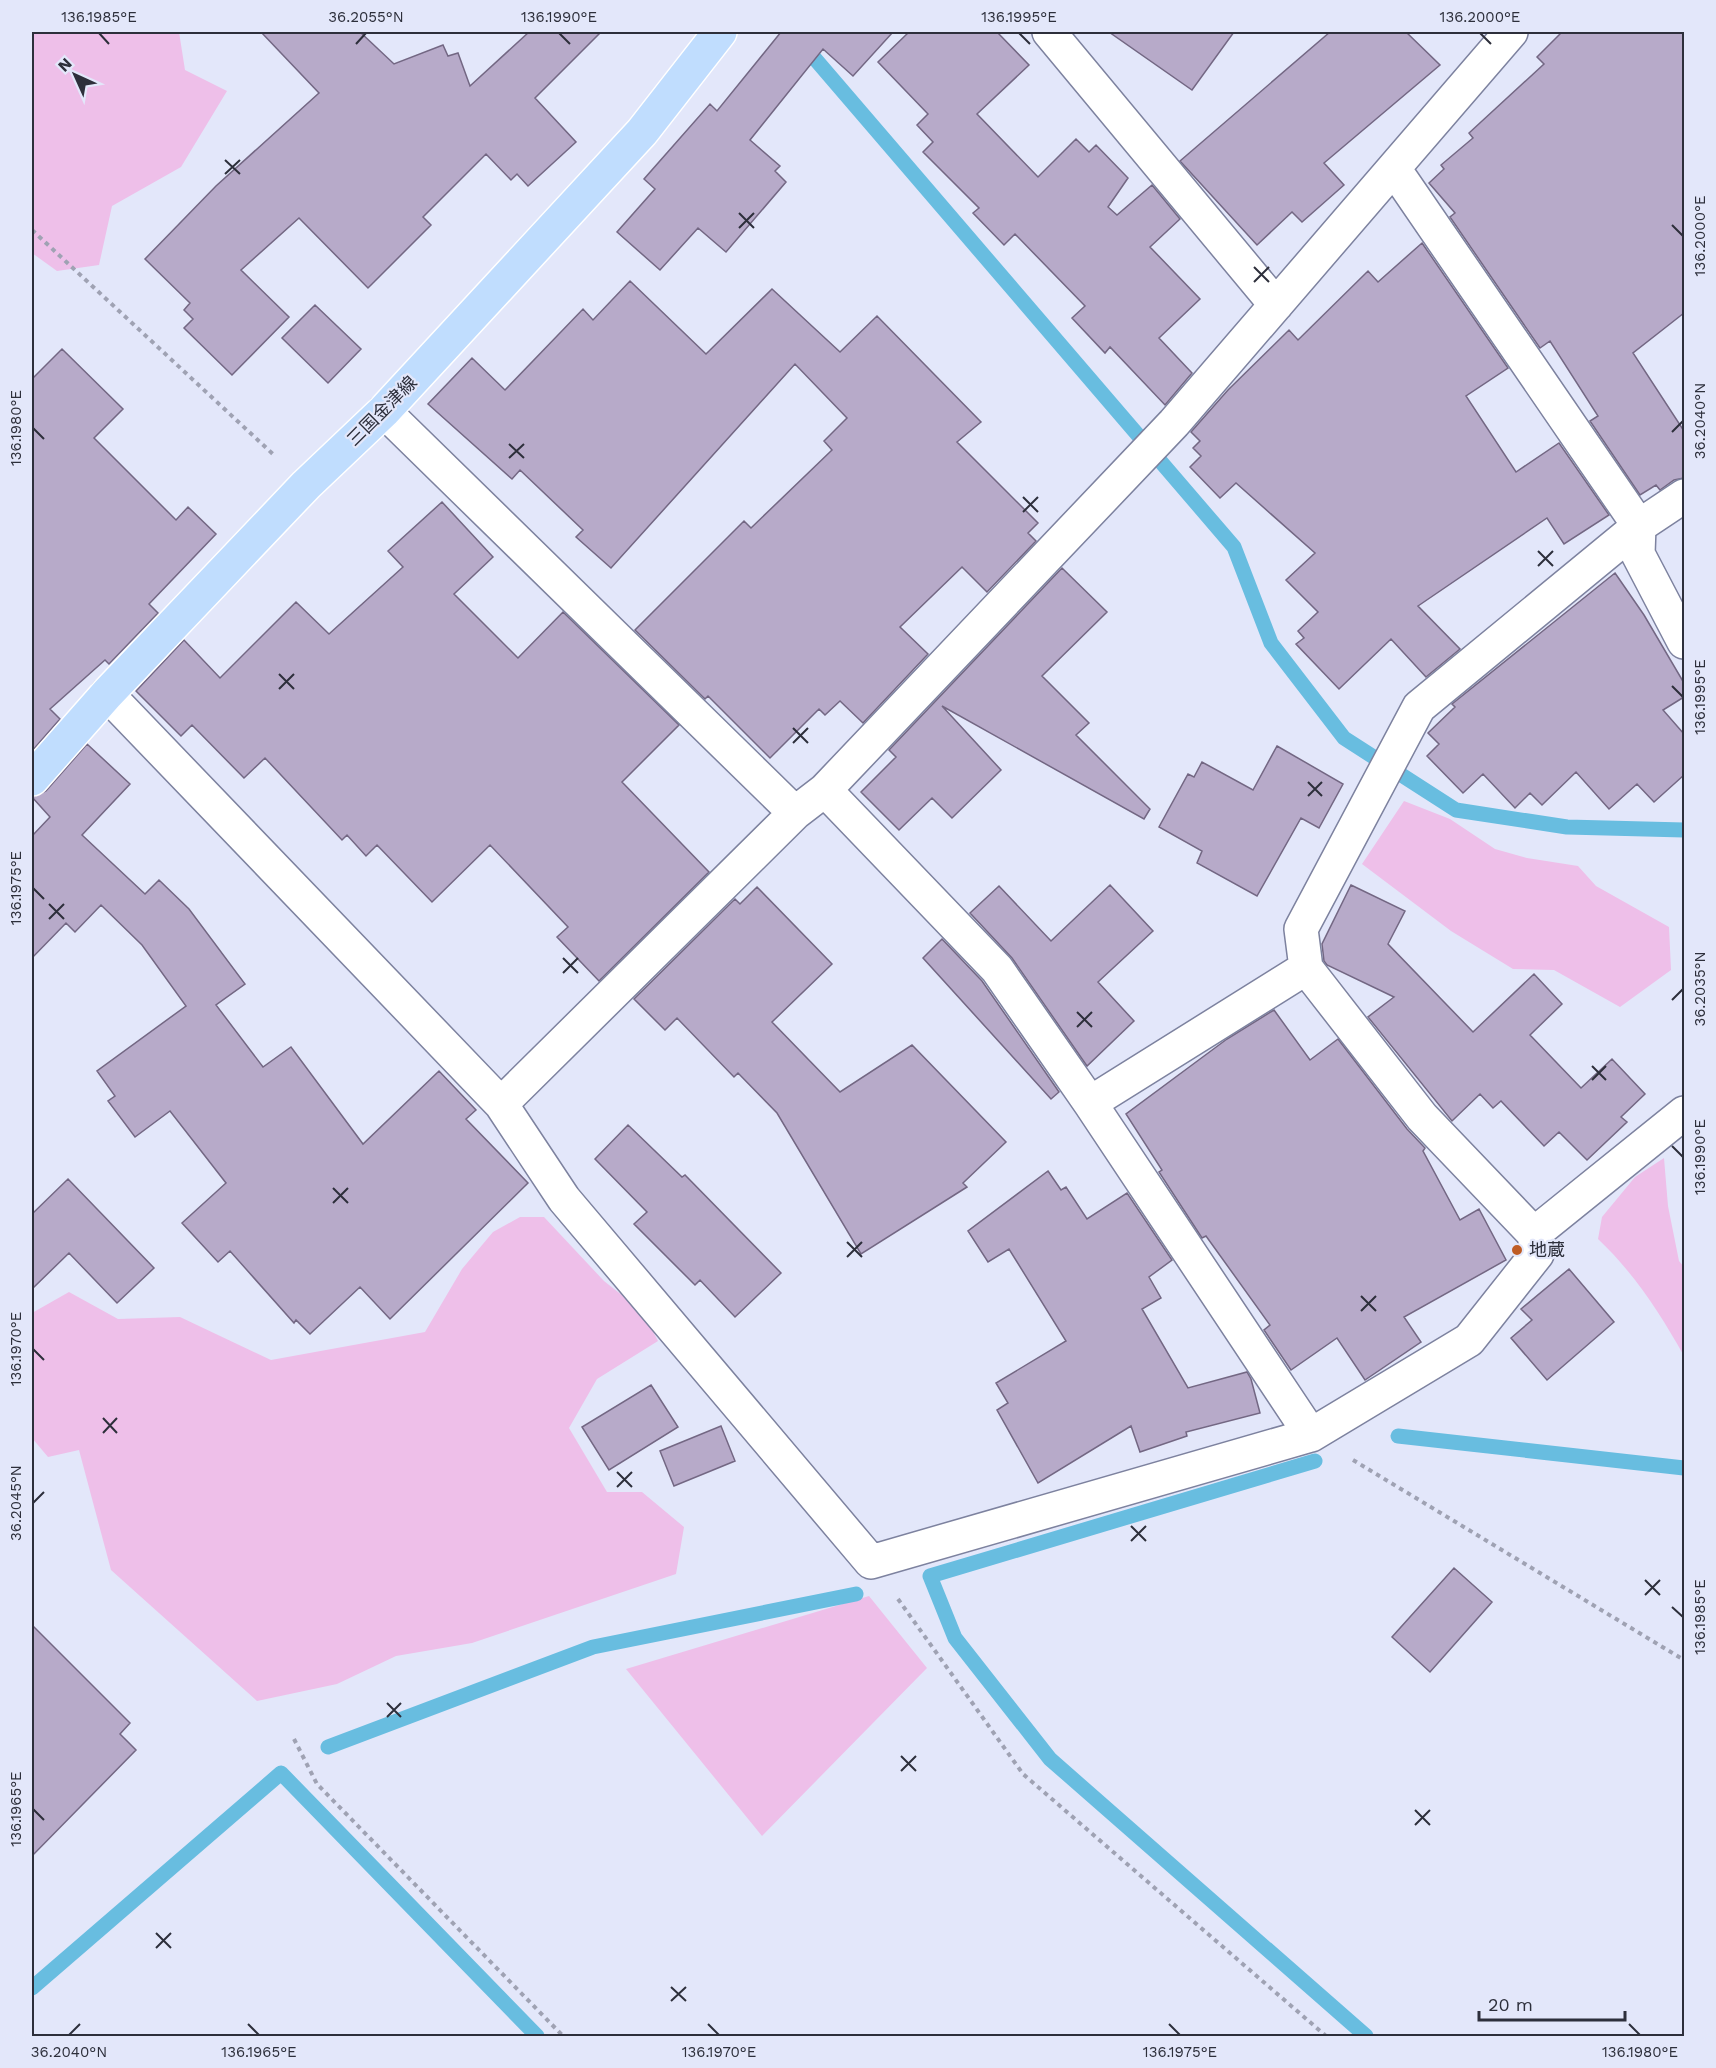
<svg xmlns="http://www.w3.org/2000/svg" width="1716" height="2068" font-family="'Work Sans','Noto Sans JP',sans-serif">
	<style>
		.green { fill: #eebfe9 }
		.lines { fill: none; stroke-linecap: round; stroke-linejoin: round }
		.stream { stroke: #68bde0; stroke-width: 15 }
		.building { fill: #b7aac9; stroke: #736783; stroke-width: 1.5 }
		.minor-casing { stroke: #7d829f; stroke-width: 36 }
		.major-casing { stroke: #fff; stroke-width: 36 }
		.path { stroke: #9fa2b3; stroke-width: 4; stroke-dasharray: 4.5 4.5; stroke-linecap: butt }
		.minor { stroke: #fff; stroke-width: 33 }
		.major { stroke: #c0ddfe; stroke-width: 33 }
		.ticks { fill: none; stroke: #2d2f3b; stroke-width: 2 }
		.poi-dot { fill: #bf5c24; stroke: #e3e7fa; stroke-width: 2 }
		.labels { text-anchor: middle; stroke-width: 4.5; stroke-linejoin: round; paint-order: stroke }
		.street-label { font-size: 18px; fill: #2d2f3b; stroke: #e3e7fa }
		.poi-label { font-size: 18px; fill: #2d2f3b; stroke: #e3e7fa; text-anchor: start }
		.neatline { fill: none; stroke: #2d2f3b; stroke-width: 2 }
		.ticks-label { font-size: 15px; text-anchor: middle; fill: #2d2f3b }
	</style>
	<rect width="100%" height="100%" fill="#e3e7fa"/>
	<!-- green -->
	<path class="green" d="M32,32h147l6,38 42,21 -46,76 -69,39 -13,59 -42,6 -25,-18z
		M1404,801l46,18 45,30 32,9 51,8 18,20 73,41 2,43 -51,37 -66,-37 -41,-1 -62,-38 -89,-67z
		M1664,1158l4,48 11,55 5,6v89c-24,-43 -50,-83 -86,-117l4,-22 33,-40z
		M520,1217h24l60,64 38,30 16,30 -61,38 -28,49 38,64h35l42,35 -8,47 -204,69 -76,13 -59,28 -80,17 -146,-131 -32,-120 -31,7 -16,-19v-125l37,-21 49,27 62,-2 91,43 154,-28 37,-63 31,-37z
		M869,1596l58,72 -165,168 -136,-167z"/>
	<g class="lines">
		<!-- stream -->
		<path class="stream" d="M792,32l442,515 37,96 73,95 112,72 111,17 117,3
			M1398,1436l286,32
			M1315,1461l-385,115 25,62 95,121 316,277
			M328,1747l265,-100 263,-53
			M32,1988l249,-215 256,263"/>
	</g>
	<!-- building -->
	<path class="building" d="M261,32h99l34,32 49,-19 5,11 10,-3 12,33 59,-54h72l-66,66 41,44 -48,44 -11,-12 -6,6 -25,-26 -63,63 8,8 -63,63 -69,-70 -58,52 48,47 -57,58 -48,-47 9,-9 -9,-9 6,-7 -45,-44 71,-73 103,-93z
		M781,32h112l-40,44 -30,-27 -73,91 30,26 -5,5 11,11 -60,70 -28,-24 -38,42 -43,-38 38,-43 -11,-10 66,-75 7,7z
		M909,32h88l32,33 -52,49 61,63 38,-38 13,13 7,-7 32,33 -20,29 9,8 35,-30 28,34 -30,28 50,52 -41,39 33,35 -27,32 -55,-58 -5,6 -33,-35 13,-12 -70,-72 -11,11 -31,-32 6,-5 -56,-56 10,-10 -16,-17 11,-11 -50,-52z
		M1109,32h125l-42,58z
		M1330,32h76l34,33 -116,98 20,22 -42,37 -10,-10 -35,33 -77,-84z
		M1562,32h122v281l-51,40 51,78v47l-10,2 -14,10 -4,-5 -16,10 -50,-74 8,-5 -48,-75 -10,7 -90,-131 5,-4 -26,-30 15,-14 -3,-4 32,-27 -4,-5 75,-69 -7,-7z
		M1422,243l86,125 -42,28 50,76 43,-29 50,72 -45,29 -17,-26 -129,88 42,43 -34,28 -35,-38 -52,50 -43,-45 8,-6 -6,-7 20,-19 -32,-32 29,-27 -79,-70 -16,15 -30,-31 11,-11 -8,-8 7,-7 -9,-9 37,-42 61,-60 9,10 70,-69 10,11z
		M630,281l76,73 66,-65 68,63 37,-36 104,106 -24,20 81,81 -10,10 8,8 -49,51 -25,-25 -62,60 28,27 -65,69 -23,-22 -15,14 -6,-6 -49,49 -62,-62 -3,3 -70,-69 109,-109 7,7 81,-78 -8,-9 23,-23 -52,-54 -184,204 -35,-31 7,-7 -63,-60 -8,9 -84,-75 44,-46 33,32 78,-81 10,11z
		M315,305l46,44 -33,34 -46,-45z
		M62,349l61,60 -29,29 82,82 12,-13 28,27 -67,70 9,9 -49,51 -4,-4 -55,49 10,10 -28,32v-372z
		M442,502l51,55 -39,37 64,64 45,-46 116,113 -57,57 87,90 -110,109 -42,-44 11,-10 -78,-82 -58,57 -55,-57 -11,11 -19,-21 -5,5 -77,-82 -21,20 -52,-53 -11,11 -45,-45 48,-51 36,38 76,-76 33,32 74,-67 -15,-16z
		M1062,568l45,44 -65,64 47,47 -13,12 74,74 -6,10 -202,-113 59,64 -49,48 -20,-20 -33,32 -38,-38 35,-35 -7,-7z
		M1615,573l29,42 40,68v14l-21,13 21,24v41l-30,27 -17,-18 -28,25 -33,-37 -34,33 -12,-12 -15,15 -32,-34 -20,19 -36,-37 12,-12 -11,-11 27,-26 -3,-3z
		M87,744l43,40 -48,51 63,59 14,-14 30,29 56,75 -29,21 47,62 28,-20 72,97 76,-73 37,39 -10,9 62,64 -138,136 -30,-32 -50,47 -14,-14 -2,3 -64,-72 -12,11 -36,-39 44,-40 -56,-72 -35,26 -27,-36 7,-5 -18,-25 89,-65 -44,-61 -41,-40 -26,27 -9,-9 -34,35v-122l18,-19 -18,-20 14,-6z
		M1277,746l66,38 -24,44 -18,-10 -44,78 -60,-33 5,-12 -43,-24 29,-53 6,3 8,-15 51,28z
		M1110,885l43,46 -55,51 36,39 -47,45 -75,-108 -42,-45 29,-27 52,55z
		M1351,885l54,26 -17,33 85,88 61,-58 28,30 -32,31 51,53 31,-29 33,35 -24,23 6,5 -40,38 -28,-28 -15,14 -43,-45 -8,7 -13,-14 -28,27 -84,-104 26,-20 -67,-32 -3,-4 -2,-17z
		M757,887l75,77 -60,58 68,70 72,-47 94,97 -43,41 4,4 -106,67 -84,-141 -39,-40 -4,4 -57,-59 -12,12 -31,-31 101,-100 5,5z
		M942,939l40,42 77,111 -8,7 -128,-141z
		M1274,1010l36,50 28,-21 69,90 18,19 -2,3 37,69 19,-11 27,51 -102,57 17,25 -56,38 -28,-42 -46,32 -27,-40 6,-5 -64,-89 -4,2 -43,-66 3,-2 -36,-56 101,-75z
		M628,1125l54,52 3,-2 96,98 -46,44 -35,-37 -5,5 -61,-61 13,-12 -52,-53z
		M1048,1171l13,19 5,-3 21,32 40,-26 45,67 -23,17 12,21 -19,11 46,79 59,-16 4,7 9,34 -74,19 1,4 -47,16 -9,-26 -93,57 -41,-73 11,-7 -12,-20 70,-42 -57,-92 -21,13 -20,-31z
		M68,1179l86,89 -37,35 -48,-50 -37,36v-75z
		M1569,1269l45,53 -67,58 -36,-42 21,-18 -11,-11z
		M651,1385l27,42 -69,43 -27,-43z
		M721,1426l14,35 -61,25 -14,-35z
		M1454,1568l38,34 -62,70 -38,-35z
		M32,1625l98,98 -10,11 16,16 -104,106z"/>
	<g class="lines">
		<defs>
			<path id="minor" d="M1049,32l227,273
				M1395,170l244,356 -1,28 46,88
				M384,411l411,402
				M107,694l394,410 63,95 307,363 440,-127 158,-95 68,-86 -3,-20 150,-121
				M825,790l172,179 93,134 221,332
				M1090,1103l216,-135
				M501,1104l294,-291 30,-23 349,-367 337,-391
				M1534,1234l-112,-117 -116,-149 -5,-39 118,-222 220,-181 45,-30"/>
			<path id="major" d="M32,779l75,-85 199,-209 78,-74 258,-279 78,-100"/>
		</defs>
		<!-- minor casing -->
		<use href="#minor" class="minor-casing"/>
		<!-- major casing -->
		<use href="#major" class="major-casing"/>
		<!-- path -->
		<path class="path" d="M32,230l243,226
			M1353,1460l331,200
			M898,1599l125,175 303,262
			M294,1739l23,45 246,252"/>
		<!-- minor -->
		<use href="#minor" class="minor"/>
		<!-- major -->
		<use href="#major" class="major"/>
	</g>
	<!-- ticks -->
	<path class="ticks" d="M99,33l10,11M559,33l11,11M1019,33l11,11M1480,33l11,11M356,44l10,-11M225,160l15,14M225,174l15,-14M739,213l15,15M1672,225l11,11M739,228l15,-15M1254,267l15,15M1254,282l15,-15M33,428l11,11M1672,432l11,-11M509,444l15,14M509,458l15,-14M1023,497l15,15M1023,512l15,-15M1538,551l15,15M1538,566l15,-15M279,674l15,15M1672,686l11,11M279,689l15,-15M793,728l15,15M793,743l15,-15M1308,782l14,14M1308,796l14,-14M33,888l11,11M49,904l15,15M49,919l15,-15M563,958l15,15M563,973l15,-15M1672,1000l11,-11M1077,1012l15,15M1077,1027l15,-15M1592,1066l14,14M1592,1080l14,-14M1672,1146l11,11M333,1188l15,15M333,1203l15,-15M847,1242l15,15M847,1257l15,-15M1361,1296l15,15M1361,1311l15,-15M33,1349l11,11M103,1418l14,15M103,1433l14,-15M617,1472l15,15M617,1487l15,-15M33,1503l11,-11M1131,1526l15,15M1131,1541l15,-15M1645,1580l15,15M1645,1595l15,-15M1672,1607l11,10M387,1703l14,14M387,1717l14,-14M901,1756l15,15M901,1771l15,-15M33,1809l11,11M1415,1810l15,15M1415,1825l15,-15M156,1933l15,15M156,1948l15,-15M671,1987l15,14M671,2001l15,-14M248,2024l11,11M708,2024l11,11M1169,2024l11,11M1629,2024l11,11M69,2035l11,-11"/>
	<!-- markers -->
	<circle class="poi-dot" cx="1517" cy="1250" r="6"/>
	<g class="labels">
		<!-- street labels -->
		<g class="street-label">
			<text transform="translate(382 411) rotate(-45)" y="6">三国金津線</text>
		</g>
		<!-- poi labels -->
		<g class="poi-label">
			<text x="1529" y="1256">地蔵</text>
		</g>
	</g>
	<!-- border -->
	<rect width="1716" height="2068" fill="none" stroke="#e3e7fa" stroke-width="66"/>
	<!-- north arrow -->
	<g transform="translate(75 75) rotate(315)" stroke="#e3e7fa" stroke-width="4.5" paint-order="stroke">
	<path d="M0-4.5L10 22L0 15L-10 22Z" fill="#2d2f3b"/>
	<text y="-9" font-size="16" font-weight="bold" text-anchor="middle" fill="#2d2f3b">N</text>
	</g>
	<!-- scale -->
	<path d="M1479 2011v9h146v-9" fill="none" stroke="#2d2f3b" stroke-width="3"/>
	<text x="1488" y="2011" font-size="18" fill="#2d2f3b" stroke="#e3e7fa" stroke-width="4.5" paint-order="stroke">20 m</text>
	<rect x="33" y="33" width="1650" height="2002" class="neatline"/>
	<g class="ticks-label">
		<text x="99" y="22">136.1985°E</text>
		<text x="366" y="22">36.2055°N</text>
		<text x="559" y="22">136.1990°E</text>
		<text x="1019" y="22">136.1995°E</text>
		<text x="1480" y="22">136.2000°E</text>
		<text transform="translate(1700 236) rotate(-90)" y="5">136.2000°E</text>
		<text transform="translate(1700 421) rotate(-90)" y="5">36.2040°N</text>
		<text transform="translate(16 428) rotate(-90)" y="5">136.1980°E</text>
		<text transform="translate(1700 697) rotate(-90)" y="5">136.1995°E</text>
		<text transform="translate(16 888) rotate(-90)" y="5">136.1975°E</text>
		<text transform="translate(1700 989) rotate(-90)" y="5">36.2035°N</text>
		<text transform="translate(1700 1157) rotate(-90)" y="5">136.1990°E</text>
		<text transform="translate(16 1349) rotate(-90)" y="5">136.1970°E</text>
		<text transform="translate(16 1503) rotate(-90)" y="5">36.2045°N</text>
		<text transform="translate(1700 1617) rotate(-90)" y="5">136.1985°E</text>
		<text transform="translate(16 1809) rotate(-90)" y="5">136.1965°E</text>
		<text x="69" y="2057">36.2040°N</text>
		<text x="259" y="2057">136.1965°E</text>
		<text x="719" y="2057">136.1970°E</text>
		<text x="1180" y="2057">136.1975°E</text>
		<text x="1640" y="2057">136.1980°E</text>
	</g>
</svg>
